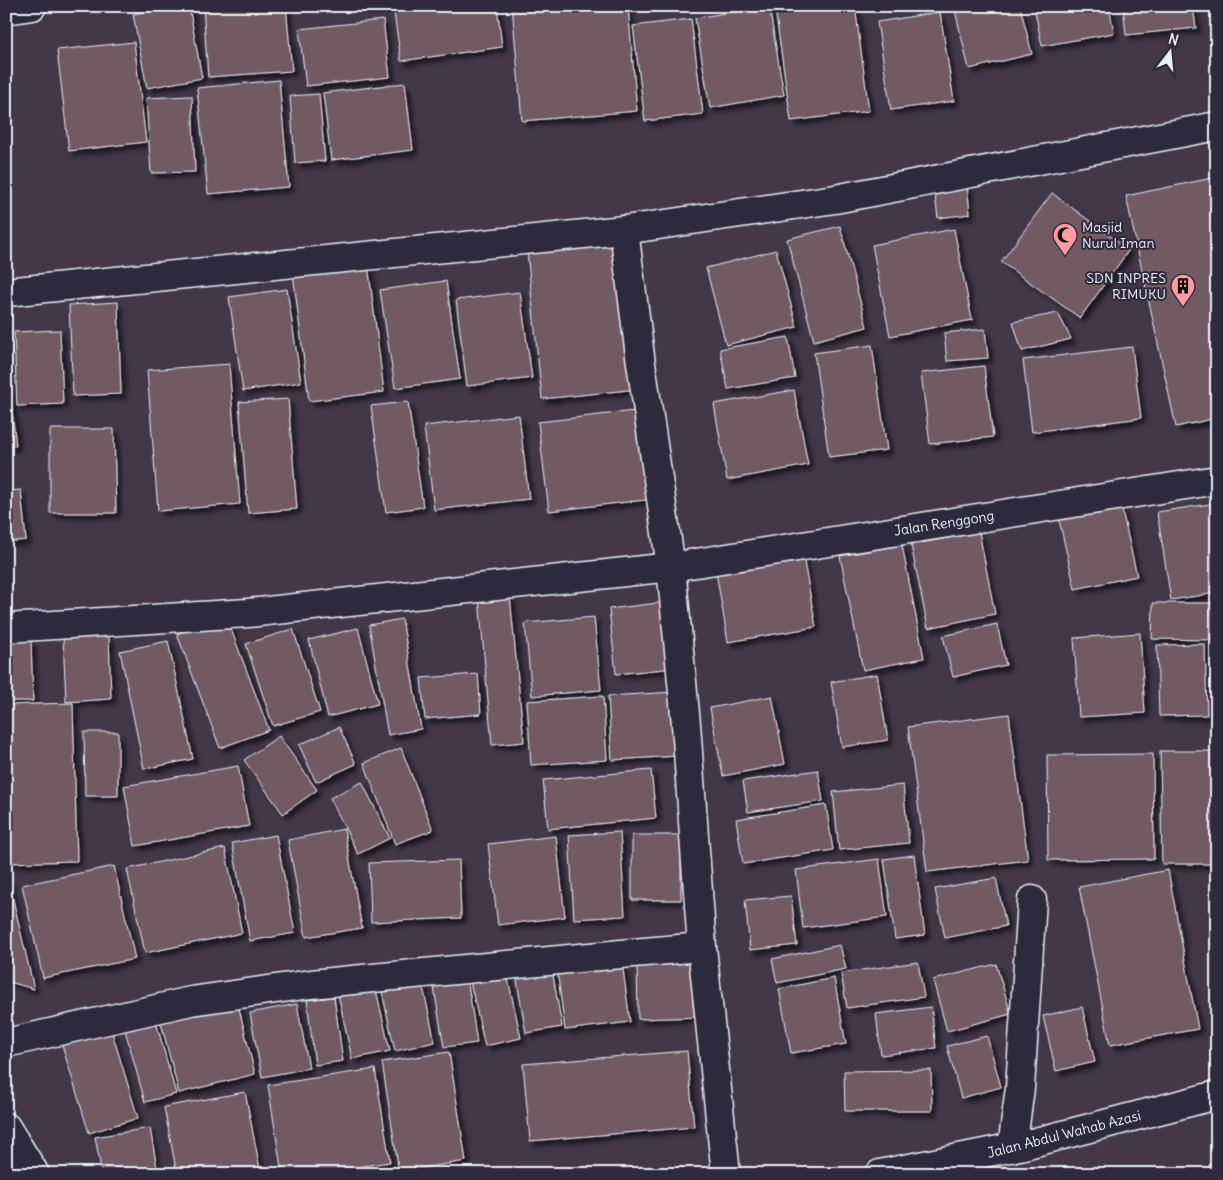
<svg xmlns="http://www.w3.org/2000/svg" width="1223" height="1180" font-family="Delius,sans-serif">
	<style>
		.building { fill: #725a62; stroke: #e8f1f8; filter: url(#shadow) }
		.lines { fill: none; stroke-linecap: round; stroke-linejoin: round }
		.minor-casing { stroke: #e8f1f8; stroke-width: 31 }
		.major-casing { stroke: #e8f1f8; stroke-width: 31 }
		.minor { stroke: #2f2a3d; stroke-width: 28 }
		.major { stroke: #2f2a3d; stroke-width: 28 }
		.labels { text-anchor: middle; stroke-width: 4; stroke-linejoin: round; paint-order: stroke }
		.poi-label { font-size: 14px; fill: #e8f1f8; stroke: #2f2a3d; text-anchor: start }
		.street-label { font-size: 14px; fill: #e8f1f8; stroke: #2f2a3d }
	</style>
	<defs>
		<filter id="shadow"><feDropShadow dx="4.5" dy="4.5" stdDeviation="2.5" flood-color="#0009"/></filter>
	</defs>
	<rect width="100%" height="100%" fill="#433848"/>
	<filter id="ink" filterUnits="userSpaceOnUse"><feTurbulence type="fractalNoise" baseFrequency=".02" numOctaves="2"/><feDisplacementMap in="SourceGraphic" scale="10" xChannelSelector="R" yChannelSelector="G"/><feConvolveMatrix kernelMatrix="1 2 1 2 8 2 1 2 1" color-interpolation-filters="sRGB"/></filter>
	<g filter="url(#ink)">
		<!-- building -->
		<path class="building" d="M175,6h14l13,72 -55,10 -14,-74z
			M203,6h83l6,65 -84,6z
			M393,6h104l5,41 -101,14z
			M512,6h116l9,105 -115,10z
			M769,6l15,89 -74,13 -15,-90z
			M796,6h59l14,105 -78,10 -16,-112z
			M954,6h66l12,48 -63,15z
			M1034,6h75l5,27 -72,13z
			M1123,6h70l3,22 -70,7z
			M940,12l14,89 -63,9 -14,-88z
			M691,19l12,95 -58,7 -12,-95z
			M383,20l7,57 -84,9 -7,-57z
			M134,42l12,100 -77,9 -12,-101z
			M279,80l10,107 -81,7 -11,-106z
			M405,83l8,67 -82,10 -8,-67z
			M319,94l6,67 -30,2 -5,-67z
			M192,96l3,76 -44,1 -5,-75z
			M1217,177v241l-41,9 -50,-231z
			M967,184l3,30 -32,4 -4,-30z
			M1052,193l77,57 -49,68 -79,-56z
			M840,226l27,101 -53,14 -27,-102z
			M954,229l18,91 -82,16 -18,-91z
			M622,232l16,157 -96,10 -16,-158z
			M776,250l21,77 -71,18 -20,-77z
			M368,264l16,128 -75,9 -16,-128z
			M446,281l14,98 -65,9 -15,-98z
			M287,289l14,93 -58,9 -14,-94z
			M520,292l12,86 -65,8 -11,-86z
			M118,302l3,92 -48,2 -4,-91z
			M1058,313l13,26 -49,12 -9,-29z
			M985,329l3,29 -41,3 -3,-28z
			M60,330l3,74 -46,2 -3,-74z
			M788,337l7,41 -67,11 -8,-40z
			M872,345l15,105 -58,7 -15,-104z
			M1132,347l9,71 -109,14 -9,-72z
			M6,360l10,86 -10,1z
			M229,364l11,140 -82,7 -11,-141z
			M984,366l9,71 -63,7 -9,-71z
			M794,390l14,75 -81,15 -13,-76z
			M288,399l9,110 -49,4 -9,-111z
			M408,402l15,105 -37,5 -15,-106z
			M643,410l11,89 -105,12 -11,-89z
			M519,415l10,84 -95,11 -10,-84z
			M50,429h64l2,84h-66z
			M21,490l5,50 -20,2v-51z
			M1217,503v90l-46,7 -14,-88z
			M1121,506l16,70 -62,13 -16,-69z
			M979,532l16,82 -67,14 -17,-83z
			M902,545l22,113 -61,12 -23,-114z
			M802,551l14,76 -88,15 -13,-76z
			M510,596l14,146 -32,3 -13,-146z
			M667,602l7,66 -58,6 -7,-65z
			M1153,603h64v37l-65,-1z
			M226,616l43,114 -49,18 -43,-114z
			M594,617l7,73 -69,6 -7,-73z
			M402,619l19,110 -33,6 -19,-110z
			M997,624l9,41 -53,12 -10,-41z
			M358,628l20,76 -50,13 -19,-77z
			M293,629l27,83 -47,14 -27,-82z
			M1140,633l5,80 -66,4 -5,-79z
			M109,635l2,64 -45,3 -3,-65z
			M6,641h25l2,60h-27z
			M168,641l25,118 -49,10 -24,-118z
			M1205,644l2,71 -48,1 -2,-71z
			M478,674l3,40 -56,5 -4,-41z
			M877,674l11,66 -46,7 -11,-65z
			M675,692l4,64 -67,4 -4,-64z
			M603,696l4,64 -76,5 -4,-64z
			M772,696l13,68 -62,12 -13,-68z
			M73,703l4,158 -71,2v-158z
			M1009,714l19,146 -101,12 -19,-145z
			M339,727l17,37 -40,18 -17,-37z
			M84,732h34v64h-33z
			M279,736l38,54 -34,24 -39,-54z
			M401,748l32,82 -38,14 -31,-81z
			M1160,751h57v113h-55z
			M1153,754l1,105 -106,1 -1,-105z
			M238,766l11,60 -114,20 -11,-60z
			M651,770l5,48 -108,11 -5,-49z
			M818,770l5,31 -75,11 -5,-31z
			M362,782l28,56 -32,16 -28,-56z
			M903,785l6,58 -70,7 -6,-58z
			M826,805l7,45 -90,14 -7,-45z
			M344,829l18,99 -56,9 -18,-97z
			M620,832l5,84 -51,3 -5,-84z
			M276,835l19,98 -45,8 -18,-98z
			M632,835h49v65h-49z
			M556,836l9,81 -67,8 -10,-81z
			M225,848l17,85 -97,20 -18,-84z
			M914,855l11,80 -30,4 -11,-80z
			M879,859l8,58 -84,11 -7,-58z
			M459,860l2,58 -90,4 -2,-59z
			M114,866l21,93 -92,19 -21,-93z
			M1168,870l30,159 -88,16 -31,-158z
			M8,878l26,111 -28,-8v-102z
			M996,878l10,48 -61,12 -10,-49z
			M791,896l6,49 -47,5 -5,-50z
			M840,945l6,24 -69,14 -5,-24z
			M621,954l9,68 -65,8 -9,-68z
			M637,960h64l1,57 -64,2z
			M918,962l6,35 -77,11 -6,-35z
			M551,964l11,63 -36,6 -11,-64z
			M996,964l15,50 -64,17 -14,-51z
			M506,970l15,68 -36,8 -16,-69z
			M467,977l10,66 -33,4 -11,-65z
			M421,978l14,64 -40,9 -14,-64z
			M834,978l12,66 -55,9 -12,-64z
			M374,981l16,70 -38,8 -15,-70z
			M236,996l19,78 -76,19 -20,-78z
			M334,997l9,64 -28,4 -8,-65z
			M297,1004l12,64 -47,9 -12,-64z
			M931,1007l5,41 -55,7 -5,-41z
			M1082,1007l13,55 -39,9 -13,-55z
			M155,1018l21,76 -31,8 -21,-76z
			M111,1029l27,89 -49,15 -27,-88z
			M987,1036l14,51 -40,11 -14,-52z
			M687,1051l7,76 -164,14 -7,-77z
			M449,1052l17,109 -67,11 -17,-110z
			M375,1069l15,93 -80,12h-28l-14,-89z
			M931,1070l1,41h-87l-1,-40z
			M245,1092l16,82h-84l-13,-67z
			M150,1128l8,46h-56l-7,-37z"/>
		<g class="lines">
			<defs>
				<path id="minor" d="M6,10l26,-4
					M624,230l16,126 31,211 15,157 16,223 24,227
					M6,628l242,-15 423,-46 546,-87
					M6,1043l185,-42 120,-17 310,-30 81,-7
					M6,1127l29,47
					M1012,1148l8,-60 12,-188
					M880,1174l144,-29 193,-50"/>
				<path id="major" d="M6,292l618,-62 211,-31 382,-73"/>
			</defs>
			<!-- minor casing -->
			<use href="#minor" class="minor-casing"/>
			<!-- major casing -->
			<use href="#major" class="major-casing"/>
			<!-- minor -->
			<use href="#minor" class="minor"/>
			<!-- major -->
			<use href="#major" class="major"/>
		</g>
	</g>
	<!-- icons -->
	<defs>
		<symbol id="mosque-pin" viewBox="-11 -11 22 30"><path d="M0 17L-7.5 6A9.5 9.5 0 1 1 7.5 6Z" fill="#ff9aa2" stroke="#2f2a3d"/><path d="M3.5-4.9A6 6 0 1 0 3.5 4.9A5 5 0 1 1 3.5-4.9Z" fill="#111"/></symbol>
		<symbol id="building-pin" viewBox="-11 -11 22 30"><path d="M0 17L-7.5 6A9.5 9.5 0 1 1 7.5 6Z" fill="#ff9aa2" stroke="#2f2a3d"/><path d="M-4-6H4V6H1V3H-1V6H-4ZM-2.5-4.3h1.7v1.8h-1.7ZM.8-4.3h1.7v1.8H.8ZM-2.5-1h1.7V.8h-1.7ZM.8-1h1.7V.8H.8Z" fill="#111"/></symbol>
	</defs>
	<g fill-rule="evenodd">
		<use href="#mosque-pin" x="1051" y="221" width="28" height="38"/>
		<use href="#building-pin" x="1169" y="272" width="28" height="38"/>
	</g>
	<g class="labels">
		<!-- poi labels -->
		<g class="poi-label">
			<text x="1082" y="232">Masjid<tspan x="1082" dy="16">Nurul Iman</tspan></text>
			<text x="1166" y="283" text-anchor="end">SDN INPRES<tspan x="1166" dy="16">RIMUKU</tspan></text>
		</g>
		<!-- street labels -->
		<g class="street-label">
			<text transform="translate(944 523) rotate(-9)" y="5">Jalan Renggong</text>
			<text transform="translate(1064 1134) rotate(-14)" y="5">Jalan Abdul Wahab Azasi</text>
		</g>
	</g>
	<!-- margin -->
	<rect width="1223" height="1180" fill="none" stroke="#2f2a3d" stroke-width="25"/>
	<rect x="12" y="12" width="1198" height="1155" fill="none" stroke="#e8f1f8" stroke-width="2" filter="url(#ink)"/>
	<!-- north arrow -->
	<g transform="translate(1170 52) rotate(16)" stroke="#2f2a3d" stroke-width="4" paint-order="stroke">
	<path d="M0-4L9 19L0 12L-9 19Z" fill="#e8f1f8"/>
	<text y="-8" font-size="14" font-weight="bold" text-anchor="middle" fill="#e8f1f8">N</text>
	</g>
</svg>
